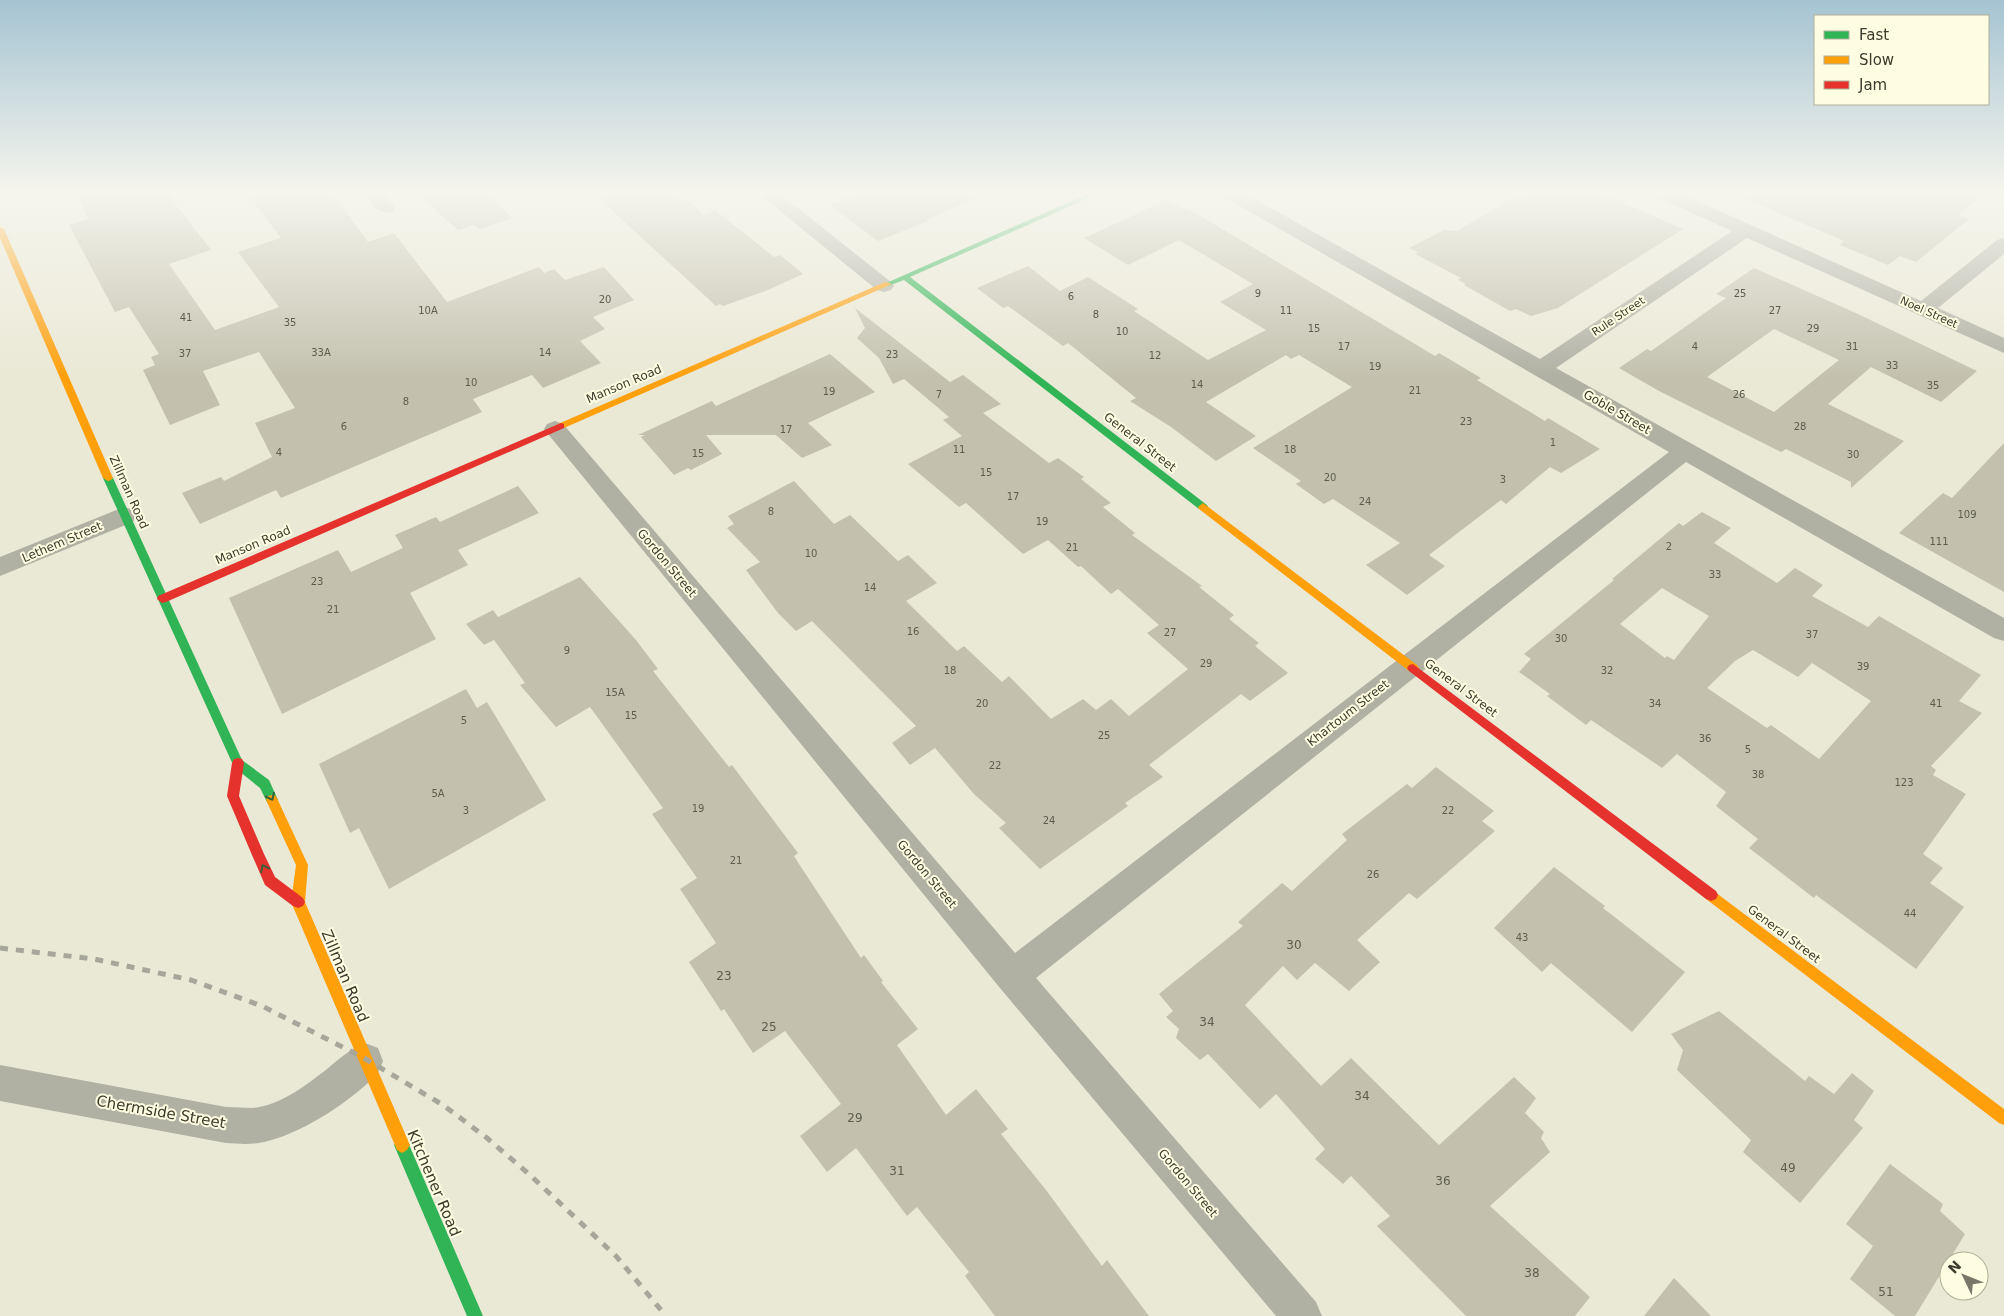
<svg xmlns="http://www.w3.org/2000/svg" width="2004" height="1316" font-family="'DejaVu Sans',sans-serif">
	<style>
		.building { fill: #c3c1ae; fill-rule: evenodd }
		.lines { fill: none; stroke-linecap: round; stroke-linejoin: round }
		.street { fill: #b0b0a3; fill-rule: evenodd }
		.fast { fill: #30b455; fill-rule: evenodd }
		.slow { fill: #ff9f0a; fill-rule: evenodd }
		.jam { fill: #e5322d; fill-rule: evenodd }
		.rail { stroke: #a7a69a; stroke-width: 5; stroke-dasharray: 8 8; stroke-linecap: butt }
		.oneway { stroke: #385f39 }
		.labels { text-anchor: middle; stroke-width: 4; stroke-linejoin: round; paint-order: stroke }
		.number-label { font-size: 10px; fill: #5d5c4d }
		.far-street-label { font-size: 11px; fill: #3b3a2d; stroke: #fefde2 }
		.street-label { font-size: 12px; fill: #3b3a2d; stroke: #fefde2 }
		.near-number-label { font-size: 12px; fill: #5d5c4d }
		.near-street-label { font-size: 15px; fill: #3b3a2d; stroke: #fefde2 }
	</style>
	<rect width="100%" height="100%" fill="#eae9d6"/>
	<!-- building -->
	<path class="building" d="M77,193h90l44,57 -42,14 46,66 64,-23 -41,-55 43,-14 -34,-45h86l35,49 26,-9 53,69 92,-35 5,6 10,-4 11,11 39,-13 30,33 -41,17 12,12 -25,12 21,22 -58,25 -11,-13 -59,24 9,13 -201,86 -5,-8 -76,34 -18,-31 39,-16 3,4 48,-24 -17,-34 40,-15 -36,-56 -56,19 17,34 -50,20 -27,-55 12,-5 -4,-8 8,-3 -30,-47 -14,5 -46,-87 19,-6z
		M416,193h70l26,25 -32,11 -6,-4 -16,5z
		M593,193h79l9,8 6,-2 17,16 11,-5 59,47 6,-2 23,19 -35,16 -45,16 -3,-2 -4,2z
		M859,193h128v1l-61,26 2,1 -50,20 -48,-36z
		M1522,193h78l83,36 -125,79 -27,8 -15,-7 -6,2 -46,-26 2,-1 -8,-4 3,-2 -46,-24 3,-2 -9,-4 35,-18 13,1z
		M1732,193h253l-27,22 11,4 -53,43 -16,-6 -12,9 -48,-20 4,-4z
		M1167,200l17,9 3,-1 248,148 4,-3 42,25 -4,2 68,41 3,-3 52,31 -39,24 -11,-6 -44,37 -5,-4 -72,55 16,11 -38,29 -41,-30 34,-22 -67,-44 -9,5 -28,-20 5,-3 -48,-33 99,-61 -53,-32 -8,4 -5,-4 -80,47 50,34 -40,25 -45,-34 -41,-26 6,-3 -68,-55 -5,3 -55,-40 -5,2 -26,-20 51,-22 32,25 28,-14 50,32 -4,2 74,49 58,-30 -46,-28 33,-18 -74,-44 -51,25 -44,-27z
		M1754,268l104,46 119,57 -36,31 -70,-35 -43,37 76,37 -53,47v-6l-65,-33 -5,3 -122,-61 -40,-23 28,-19 4,2 75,-53 -10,-4zM1774,329l65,31 -65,52 -67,-35z
		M855,308l95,74 13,-7 38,29 -18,9 66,50 9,-5 26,19 -3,2 30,24 -8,4 32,26 -3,2 70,51 -3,1 35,28 -5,4 30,24 -4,3 33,27 -38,28 -9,-7 -92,71 14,12 -38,26 3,3 -88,63 -41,-41 7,-5 -32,-29 -39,-46 -25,17 -18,-22 24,-17 -104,-105 -16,10 -18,-18 -32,-43 14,-8 -33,-34 7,-4 -6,-8 66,-35 40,43 16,-9 48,46 10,-6 29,28 -31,18 51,50 7,-5 38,36 7,-6 42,43 32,-20 13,11 15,-11 18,17 59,-47 -41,-36 12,-8 -41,-36 -7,5 -30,-28 -3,1 -30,-27 -25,14 -57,-51 -7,4 -51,-43 54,-28 -19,-16 6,-3 -45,-38 -11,5 -14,-26 -22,-20 8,-10z
		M830,354l45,38 -67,31 24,22 -30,13 -26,-23h-70l16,19 -31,16 -3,-2 -14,7 -33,-38 4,-2h-7l74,-34 4,5z
		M2004,443v149l-105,-59 44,-40 9,5z
		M518,486l21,27 -81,37 10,15 -58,28 26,46 -154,75 -53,-116 109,-48 13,22 52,-24 -8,-13 41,-18 4,5z
		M1702,512l29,16 -17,15 63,40 18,-15 28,17 -11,11 56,31 11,-11 102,59 -22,26 23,12 -51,53 5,4 -3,5 33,19 -43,60 20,14 -13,15 34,24 -48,62 -100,-74 -2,3 -65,-50 9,-9 -42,-33 10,-14 -49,-38 -15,14 -71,-48 -5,5 -39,-29 3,-2 -31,-22 12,-13 -7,-5 90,-74 -2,-1 67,-56 4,3zM1662,588l47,28 -35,44 -7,-4 -2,2 -45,-34zM1753,650l45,27 14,-14 59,38 -52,58 -48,-34 -4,3 -60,-40 28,-27z
		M580,577l56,63 22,29 -5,2 76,96 3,-2 66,88 -4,3 5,8 62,94 3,-3 19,26 -2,1 37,47 -21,16 49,70 30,-26 32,40 -7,5 45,56 56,76 5,-6 42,56h-154l-30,-40 4,-4 -52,-65 -10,9 -51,-68 -29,24 -27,-36 41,-32 -56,-73 -32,22 -29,-44 -3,2 -32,-49 27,-19 -36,-54 17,-11 -45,-64 11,-6 -73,-101 -34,20 -36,-42 5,-2 -31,-43 -10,5 -18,-21 27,-14 5,7z
		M466,689l11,19 10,-6 59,98 -157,89 -30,-61 -9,5 -31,-69z
		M1436,767l58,44 -12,10 13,10 -78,68 -8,-6 -52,47 23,22 -31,29 -34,-28 -18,17 -14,-14 -38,39 76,81 30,-28 88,87 75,-68 22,21 -11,15 19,19 -3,6 9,14 -60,54 100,91 -15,19h-109l-89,-90 13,-10 -39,-40 -8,8 -28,-25 10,-10 -49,-55 -16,15 -52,-55 -8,6 -24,-22 3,-9 -13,-12 7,-6 -14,-17 84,-68 -5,-4 44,-39 10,8 55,-51 -5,-6 65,-50 5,4z
		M1554,867l51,39 -2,2 82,64 -53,60 -81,-69 -9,9 -48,-44z
		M1719,1011l86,70 4,-5 25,18 18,-21 22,18 -20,29 9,8 -63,75 -57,-51 8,-12 -74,-70 6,-20 -12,-16z
		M1890,1164l53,40 -3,7 25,23 -50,82h-20l-45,-37 23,-33 -27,-22z
		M1674,1278l37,38h-67z"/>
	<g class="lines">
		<!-- street -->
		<path class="street" d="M365,193h19l11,15 -2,4c-15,4 -20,-8 -28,-19z
			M758,193h21l112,89 3,4 -3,4 -7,2 -7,-2z
			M1221,193h23l296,166 192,-128 -75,-34 -3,-4h25l242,108 76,-61 7,-2v16l-66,54 66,30v15l-257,-115 -191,130 448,250v23l-10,-3 -308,-176 -650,516 280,324 6,14h-46l-276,-328 -456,-559 3,-5 8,-3 8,3 452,529 654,-501 -445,-255z
			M124,507l9,3 3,6 -3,6 -133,54v-19z
			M365,1043l13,5 5,13c-2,5 -4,10 -7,14 -25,26 -72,57 -108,66 -14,4 -27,3 -42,2l-226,-42v-36l226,42c9,0 18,1 27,1 28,-3 52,-22 74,-39 12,-10 23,-20 38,-26z"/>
		<!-- fast -->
		<path class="fast" d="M1090,193h10l-190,84 297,228 1,2 -1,2h-8l-295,-229 -16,6 -4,-2z
			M108,475l5,3 129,282 27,20 9,20 -2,4 -4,1 -4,-1 -8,-16 -26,-21 -131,-289z
			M402,1137l5,3 76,176h-16l-73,-171 3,-5z"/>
		<!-- slow -->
		<path class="slow" d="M0,227l4,2 109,249 -2,2 -3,1 -5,-3 -103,-240z
			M885,282l7,2 -328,144h-6l-2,-2 2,-2z
			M1203,503l214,162 2,3 -2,3h-8l-210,-162 -1,-2z
			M272,795l4,1 32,69 -3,37 105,243 -3,5 -5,3 -5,-3 -106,-248 5,-37 -30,-65 2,-4z
			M1711,889l293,220v16l-5,-2 -293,-224 -2,-4 2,-4z"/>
		<!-- jam -->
		<path class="jam" d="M561,423l3,1v4l-398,174 -4,1 -5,-4 1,-3z
			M1413,664l303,227 2,4 -2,4 -5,2 -5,-2 -297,-228 -2,-3 2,-3z
			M238,758l4,1 2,4 -5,33 25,58 11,23 28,21 2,4 -2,4 -5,2 -5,-2 -28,-21 -13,-30 -25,-59 5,-33 2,-4z"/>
		<!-- rail -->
		<path class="rail" d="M0,948l94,11 97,21 71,26 102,52 79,47 44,33 43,37 86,81 50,60"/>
	</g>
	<!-- one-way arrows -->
	<defs><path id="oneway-chevron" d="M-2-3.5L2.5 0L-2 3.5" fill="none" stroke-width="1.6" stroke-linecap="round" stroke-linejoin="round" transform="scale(1.25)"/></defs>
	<g class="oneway">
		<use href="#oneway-chevron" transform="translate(271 797) rotate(64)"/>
		<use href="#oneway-chevron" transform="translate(264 868) rotate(-115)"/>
	</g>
	<!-- sky -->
	<linearGradient id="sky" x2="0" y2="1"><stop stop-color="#a5c4d2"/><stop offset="0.51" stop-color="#f6f5ed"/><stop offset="1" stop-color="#f6f5ed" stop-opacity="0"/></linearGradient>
	<rect width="2004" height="378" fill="url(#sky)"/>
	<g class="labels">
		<!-- number labels -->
		<g class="number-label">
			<text x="1258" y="297">9</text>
			<text x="1740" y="297">25</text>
			<text x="1071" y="300">6</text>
			<text x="605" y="303">20</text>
			<text x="428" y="314">10A</text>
			<text x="1286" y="314">11</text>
			<text x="1775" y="314">27</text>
			<text x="1096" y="318">8</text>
			<text x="186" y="321">41</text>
			<text x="290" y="326">35</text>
			<text x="1314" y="332">15</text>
			<text x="1813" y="332">29</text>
			<text x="1122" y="335">10</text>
			<text x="1344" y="350">17</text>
			<text x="1695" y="350">4</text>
			<text x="1852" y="350">31</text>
			<text x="321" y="356">33A</text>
			<text x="545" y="356">14</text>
			<text x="185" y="357">37</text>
			<text x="892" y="358">23</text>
			<text x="1155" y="359">12</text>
			<text x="1892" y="369">33</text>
			<text x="1375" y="370">19</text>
			<text x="471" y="386">10</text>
			<text x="1197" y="388">14</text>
			<text x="1933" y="389">35</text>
			<text x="1415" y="394">21</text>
			<text x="829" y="395">19</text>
			<text x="939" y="398">7</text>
			<text x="1739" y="398">26</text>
			<text x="406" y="405">8</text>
			<text x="1466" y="425">23</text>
			<text x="344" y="430">6</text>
			<text x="1800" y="430">28</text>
			<text x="786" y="433">17</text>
			<text x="1553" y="446">1</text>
			<text x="959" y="453">11</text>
			<text x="1290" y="453">18</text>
			<text x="279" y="456">4</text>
			<text x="698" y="457">15</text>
			<text x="1853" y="458">30</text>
			<text x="986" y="476">15</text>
			<text x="1330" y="481">20</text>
			<text x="1503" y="483">3</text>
			<text x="1013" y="500">17</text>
			<text x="1365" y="505">24</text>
			<text x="771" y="515">8</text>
			<text x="1967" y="518">109</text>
			<text x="1042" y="525">19</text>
			<text x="1939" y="545">111</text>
			<text x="1669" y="550">2</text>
			<text x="1072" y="551">21</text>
			<text x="811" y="557">10</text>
			<text x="1715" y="578">33</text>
			<text x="317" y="585">23</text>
			<text x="870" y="591">14</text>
			<text x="333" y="613">21</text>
			<text x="913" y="635">16</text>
			<text x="1170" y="636">27</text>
			<text x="1812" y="638">37</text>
			<text x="1561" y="642">30</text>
			<text x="567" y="654">9</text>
			<text x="1206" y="667">29</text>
			<text x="1863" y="670">39</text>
			<text x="950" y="674">18</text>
			<text x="1607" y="674">32</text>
			<text x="615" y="696">15A</text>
			<text x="982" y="707">20</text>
			<text x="1655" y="707">34</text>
			<text x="1936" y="707">41</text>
			<text x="631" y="719">15</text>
			<text x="464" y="724">5</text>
			<text x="1104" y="739">25</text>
			<text x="1705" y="742">36</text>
			<text x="1748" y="753">5</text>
			<text x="995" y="769">22</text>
			<text x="1758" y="778">38</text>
			<text x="1904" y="786">123</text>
			<text x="438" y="797">5A</text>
			<text x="698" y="812">19</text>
			<text x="466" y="814">3</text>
			<text x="1448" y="814">22</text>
			<text x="1049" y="824">24</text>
			<text x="736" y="864">21</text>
			<text x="1373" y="878">26</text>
			<text x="1910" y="917">44</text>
			<text x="1522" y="941">43</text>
		</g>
		<!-- far-street labels -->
		<g class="far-street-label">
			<text transform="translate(1929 312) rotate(24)" y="4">Noel Street</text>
			<text transform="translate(1618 316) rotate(-34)" y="4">Rule Street</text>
		</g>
		<!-- street labels -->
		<g class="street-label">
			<text transform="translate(624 384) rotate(-23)" y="4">Manson Road</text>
			<text transform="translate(1617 412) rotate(30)" y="4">Goble Street</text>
			<text transform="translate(1140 442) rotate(38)" y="4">General Street</text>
			<text transform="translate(129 492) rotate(66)" y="4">Zillman Road</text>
			<text transform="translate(62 542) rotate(-23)" y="4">Lethem Street</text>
			<text transform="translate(253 545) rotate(-23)" y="4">Manson Road</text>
			<text transform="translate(667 563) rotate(50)" y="4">Gordon Street</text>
			<text transform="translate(1461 688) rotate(37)" y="4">General Street</text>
			<text transform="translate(1348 713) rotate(-38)" y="4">Khartoum Street</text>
			<text transform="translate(927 874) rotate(50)" y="4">Gordon Street</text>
			<text transform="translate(1784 934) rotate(37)" y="4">General Street</text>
			<text transform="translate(1188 1183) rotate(50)" y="4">Gordon Street</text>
		</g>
		<!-- near-number labels -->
		<g class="near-number-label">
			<text x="1294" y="949">30</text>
			<text x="724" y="980">23</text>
			<text x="1207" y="1026">34</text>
			<text x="769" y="1031">25</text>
			<text x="1362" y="1100">34</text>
			<text x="855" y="1122">29</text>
			<text x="1788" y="1172">49</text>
			<text x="897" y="1175">31</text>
			<text x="1443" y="1185">36</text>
			<text x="1532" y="1277">38</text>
			<text x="1886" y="1296">51</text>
		</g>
		<!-- near-street labels -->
		<g class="near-street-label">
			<text transform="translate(345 976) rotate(67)" y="5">Zillman Road</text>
			<text transform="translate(161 1112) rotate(10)" y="5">Chermside Street</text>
			<text transform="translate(434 1183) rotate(67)" y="5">Kitchener Road</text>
		</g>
	</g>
	<!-- legend -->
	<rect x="1814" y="15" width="175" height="90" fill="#fefde2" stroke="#b0af9a"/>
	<rect x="1824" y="31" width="25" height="8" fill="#30b455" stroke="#b0af9a"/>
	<text x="1859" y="40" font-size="15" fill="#3b3a2d">Fast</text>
	<rect x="1824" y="56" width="25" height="8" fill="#ff9f0a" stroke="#b0af9a"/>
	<text x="1859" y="65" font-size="15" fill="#3b3a2d">Slow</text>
	<rect x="1824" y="81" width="25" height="8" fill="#e5322d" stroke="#b0af9a"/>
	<text x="1859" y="90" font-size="15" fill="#3b3a2d">Jam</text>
	<!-- north arrow -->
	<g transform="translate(1964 1276) rotate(313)"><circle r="24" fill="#fefde2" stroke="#b0af9a"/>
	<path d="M0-4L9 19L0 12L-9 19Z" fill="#787768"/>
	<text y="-8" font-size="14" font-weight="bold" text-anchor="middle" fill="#3b3a2d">N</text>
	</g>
</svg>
